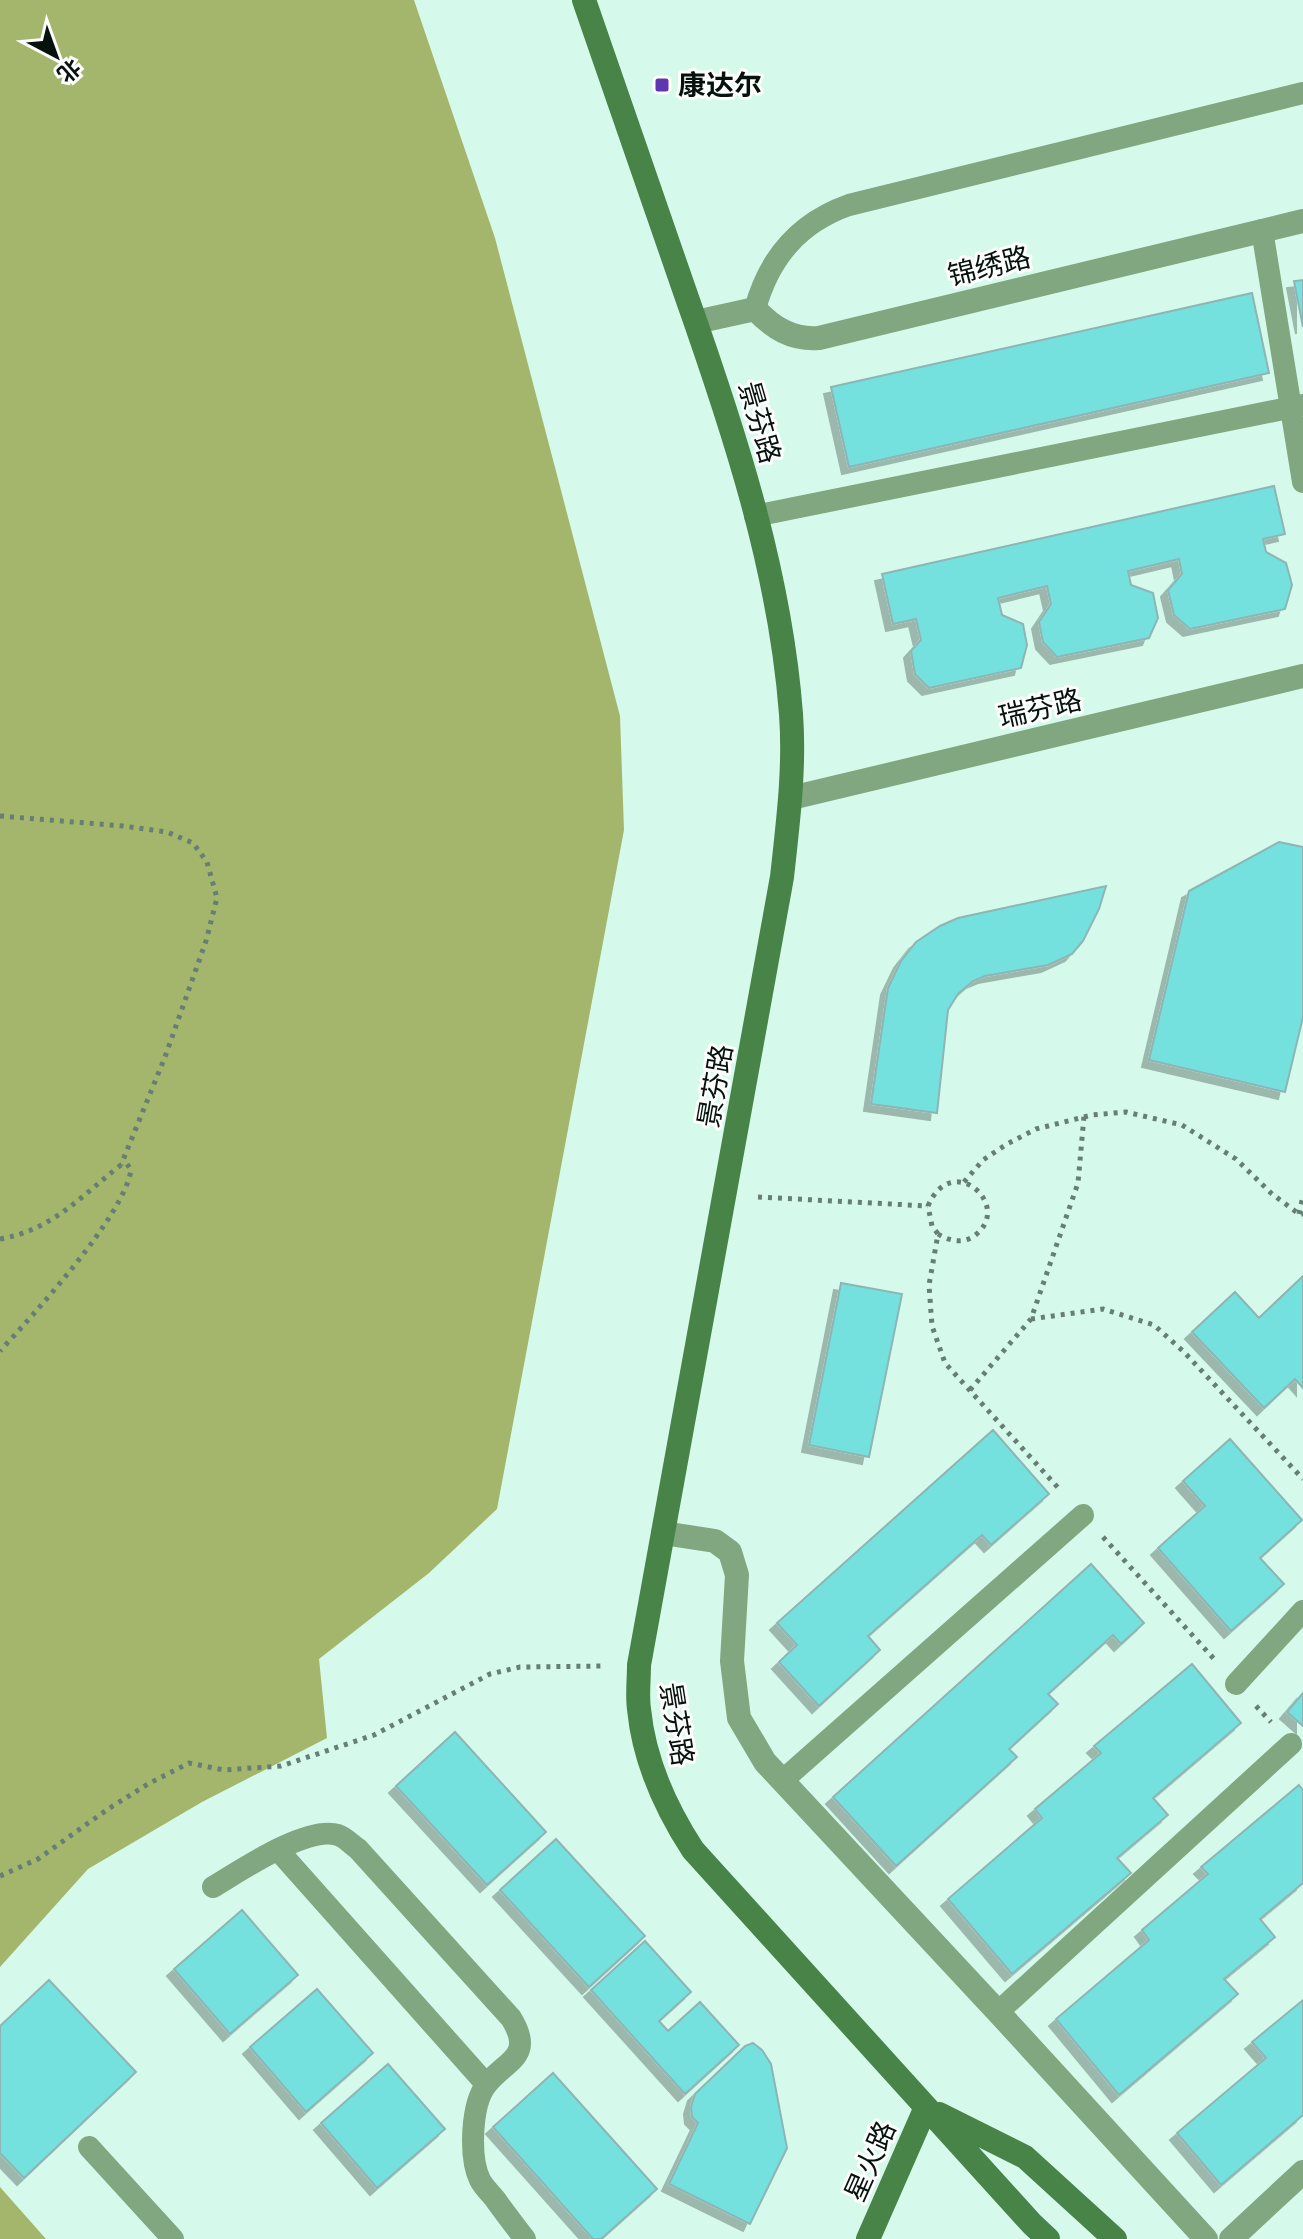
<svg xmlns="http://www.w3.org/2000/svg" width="1303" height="2239" font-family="'Noto Serif','Noto Sans SC',serif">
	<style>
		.forest { fill: #a4b66c }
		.building { fill: #75e1df; stroke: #8db5b4; stroke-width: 2; filter: url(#shadow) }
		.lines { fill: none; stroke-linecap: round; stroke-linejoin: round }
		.path { stroke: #667e74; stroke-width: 5; stroke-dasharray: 4 6; stroke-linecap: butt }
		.lane { stroke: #80a77f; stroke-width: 22 }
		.street { stroke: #80a77f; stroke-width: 24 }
		.secondary { stroke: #488348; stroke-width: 24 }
		.poi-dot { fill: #5e37af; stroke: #fdfdfd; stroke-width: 3 }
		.labels { text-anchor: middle; stroke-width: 6; stroke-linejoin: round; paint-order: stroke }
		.poi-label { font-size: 28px; font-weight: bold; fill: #05120d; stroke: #fdfdfd; text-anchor: start }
		.street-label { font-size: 28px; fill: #05120d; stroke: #fdfdfd }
	</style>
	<defs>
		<filter id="shadow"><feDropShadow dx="-7" dy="7" stdDeviation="0" flood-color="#0004"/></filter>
	</defs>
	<rect width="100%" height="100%" fill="#d5faeb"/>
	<!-- forest -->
	<path class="forest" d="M0,0h414l81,238 125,478 4,114 -127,679 -68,64 -110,86 8,79 -125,64 -114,67 -88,98z
		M0,2187l46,52h-46z"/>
	<!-- building -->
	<path class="building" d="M1303,280v47l-9,-46z
		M1252,293l17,80 -420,94 -18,-80z
		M1274,486l11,48 -22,5 3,13 20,11 6,22 -7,24 -95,20 -16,-14 -6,-25 14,-16 -3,-15 -51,12 3,14 22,8 5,25 -9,20 -92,19 -14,-15 -4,-20 12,-18 -4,-18 -49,12 4,17 21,9 4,21 -6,23 -92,20 -14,-14 -4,-23 10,-11 -5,-21 -23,5 -11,-50z
		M1279,842l24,5v170l-18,75 -136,-32 40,-169z
		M1106,886l-7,23 -16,32 -11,13 -24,11 -63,11 -12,5 -15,13 -10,16 -11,103 -66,-9 17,-116 13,-27 15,-19 24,-16 18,-8z
		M1303,1276v112l-8,-9 -31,29 -72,-76 43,-40 24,26z
		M841,1283l61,11 -33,163 -60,-12z
		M993,1430l56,64 -58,51 -9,-10 -114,101 12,14 -61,56 -40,-44 18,-17 -20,-22z
		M1230,1439l72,81 -42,38 24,26 -53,47 -73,-83 47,-42 -22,-25z
		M1091,1564l53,59 -23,21 -8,-9 -65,59 10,10 -49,45 8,8 -121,109 -63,-69z
		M1192,1664l49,59 -88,75 15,17 -51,43 14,15 -119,101 -64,-75 94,-81 -7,-9 66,-56 -7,-7z
		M1303,1693v33l-16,-14z
		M455,1732l91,100 -59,53 -91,-99z
		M1299,1785l4,5v93l-43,36 15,18 -51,42 14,15 -119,101 -63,-76 93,-79 -7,-10 66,-56 -7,-7z
		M556,1839l89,97 -56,51 -89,-97z
		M242,1910l56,65 -68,59 -56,-65z
		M645,1941l46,51 -32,29 9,10 32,-29 39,43 -54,49 -94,-104z
		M49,1980l87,92 -112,106 -24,-25v-127z
		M317,1989l56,64 -67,59 -56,-65z
		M1303,2000v115l-82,70 -44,-52 89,-75 -14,-16z
		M753,2043l9,7 9,14 16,84 -37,76 -81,-40 29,-61 -6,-6 -1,-10 4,-13 50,-48z
		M388,2064l57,65 -68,59 -56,-65z
		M553,2073l104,116 -56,50h-8l-100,-112z"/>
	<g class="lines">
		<!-- path -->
		<path class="path" d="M0,816l123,10 44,6 26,11 14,19 10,36 -11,43 -41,116 -44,108
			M964,1182l19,-22 24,-16 29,-15 56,-14 34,-3 56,13 54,34 36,35 27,20h4
			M758,1197l170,9
			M1299,1214l4,-18
			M938,1234c11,7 25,10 36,2 41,-29 -22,-87 -46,-30l4,20 6,8 -9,51 3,41 13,37 116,128
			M0,1239c53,-9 82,-44 121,-74l6,-1 4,6c-7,46 -97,144 -131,181
			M1031,1319l72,-10 51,16 30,27 119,127
			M970,1390l61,-71 47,-136 6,-67
			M1103,1537l112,123
			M1256,1706l15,16
			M0,1876l38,-17 70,-50 40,-25 41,-21 35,7 57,-4 93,-31 116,-61 30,-7 85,-1"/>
		<!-- lane -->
		<path class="lane" d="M1262,230l41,252
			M755,309c14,-51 43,-86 94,-104l454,-112
			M755,516l548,-111
			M1236,1684l67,-73
			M782,1781l301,-266
			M278,1850l208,234
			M213,1887c27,-16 94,-62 125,-52 7,2 14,10 20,14l153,169c24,39 -5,42 -24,66 -16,19 -18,73 -7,96 3,6 10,13 15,19 10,14 20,27 30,40
			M998,2012l293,-268
			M89,2147l84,92"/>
		<!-- street -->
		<path class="street" d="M696,322l59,-13c18,19 37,31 64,29l484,-117
			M791,798l512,-122
			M663,1533l52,8 15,11 7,23 -5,86 7,57 26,44 233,250 208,227
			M1231,2239l72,-67"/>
		<!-- secondary -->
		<path class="secondary" d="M584,0c34,97 67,195 101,292 48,136 95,277 106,422 4,55 -3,108 -9,163l-143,788c0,15 -2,30 0,44 5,52 26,98 54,141l339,374 16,15
			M939,2114l86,43 90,82
			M868,2239l58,-132"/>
	</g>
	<!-- markers -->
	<rect class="poi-dot" x="654" y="77" width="16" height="16" rx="4"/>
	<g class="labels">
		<!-- poi labels -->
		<g class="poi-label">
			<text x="678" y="95">康达尔</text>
		</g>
		<!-- street labels -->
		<g class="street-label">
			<text transform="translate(989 266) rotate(-14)" y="10">锦绣路</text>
			<text transform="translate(760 422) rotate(74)" y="10">景芬路</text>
			<text transform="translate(1040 708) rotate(-13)" y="10">瑞芬路</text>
			<text transform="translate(715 1086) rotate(-80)" y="10">景芬路</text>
			<text transform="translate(677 1724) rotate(81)" y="10">景芬路</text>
			<text transform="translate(870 2161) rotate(-66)" y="10">星火路</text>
		</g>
	</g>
	<!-- north arrow -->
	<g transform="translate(56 56) rotate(139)" stroke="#fdfdfd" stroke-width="6" paint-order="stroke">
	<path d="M0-6L14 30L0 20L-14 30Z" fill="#05120d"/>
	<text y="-12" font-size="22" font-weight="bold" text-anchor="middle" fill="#05120d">北</text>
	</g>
</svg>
